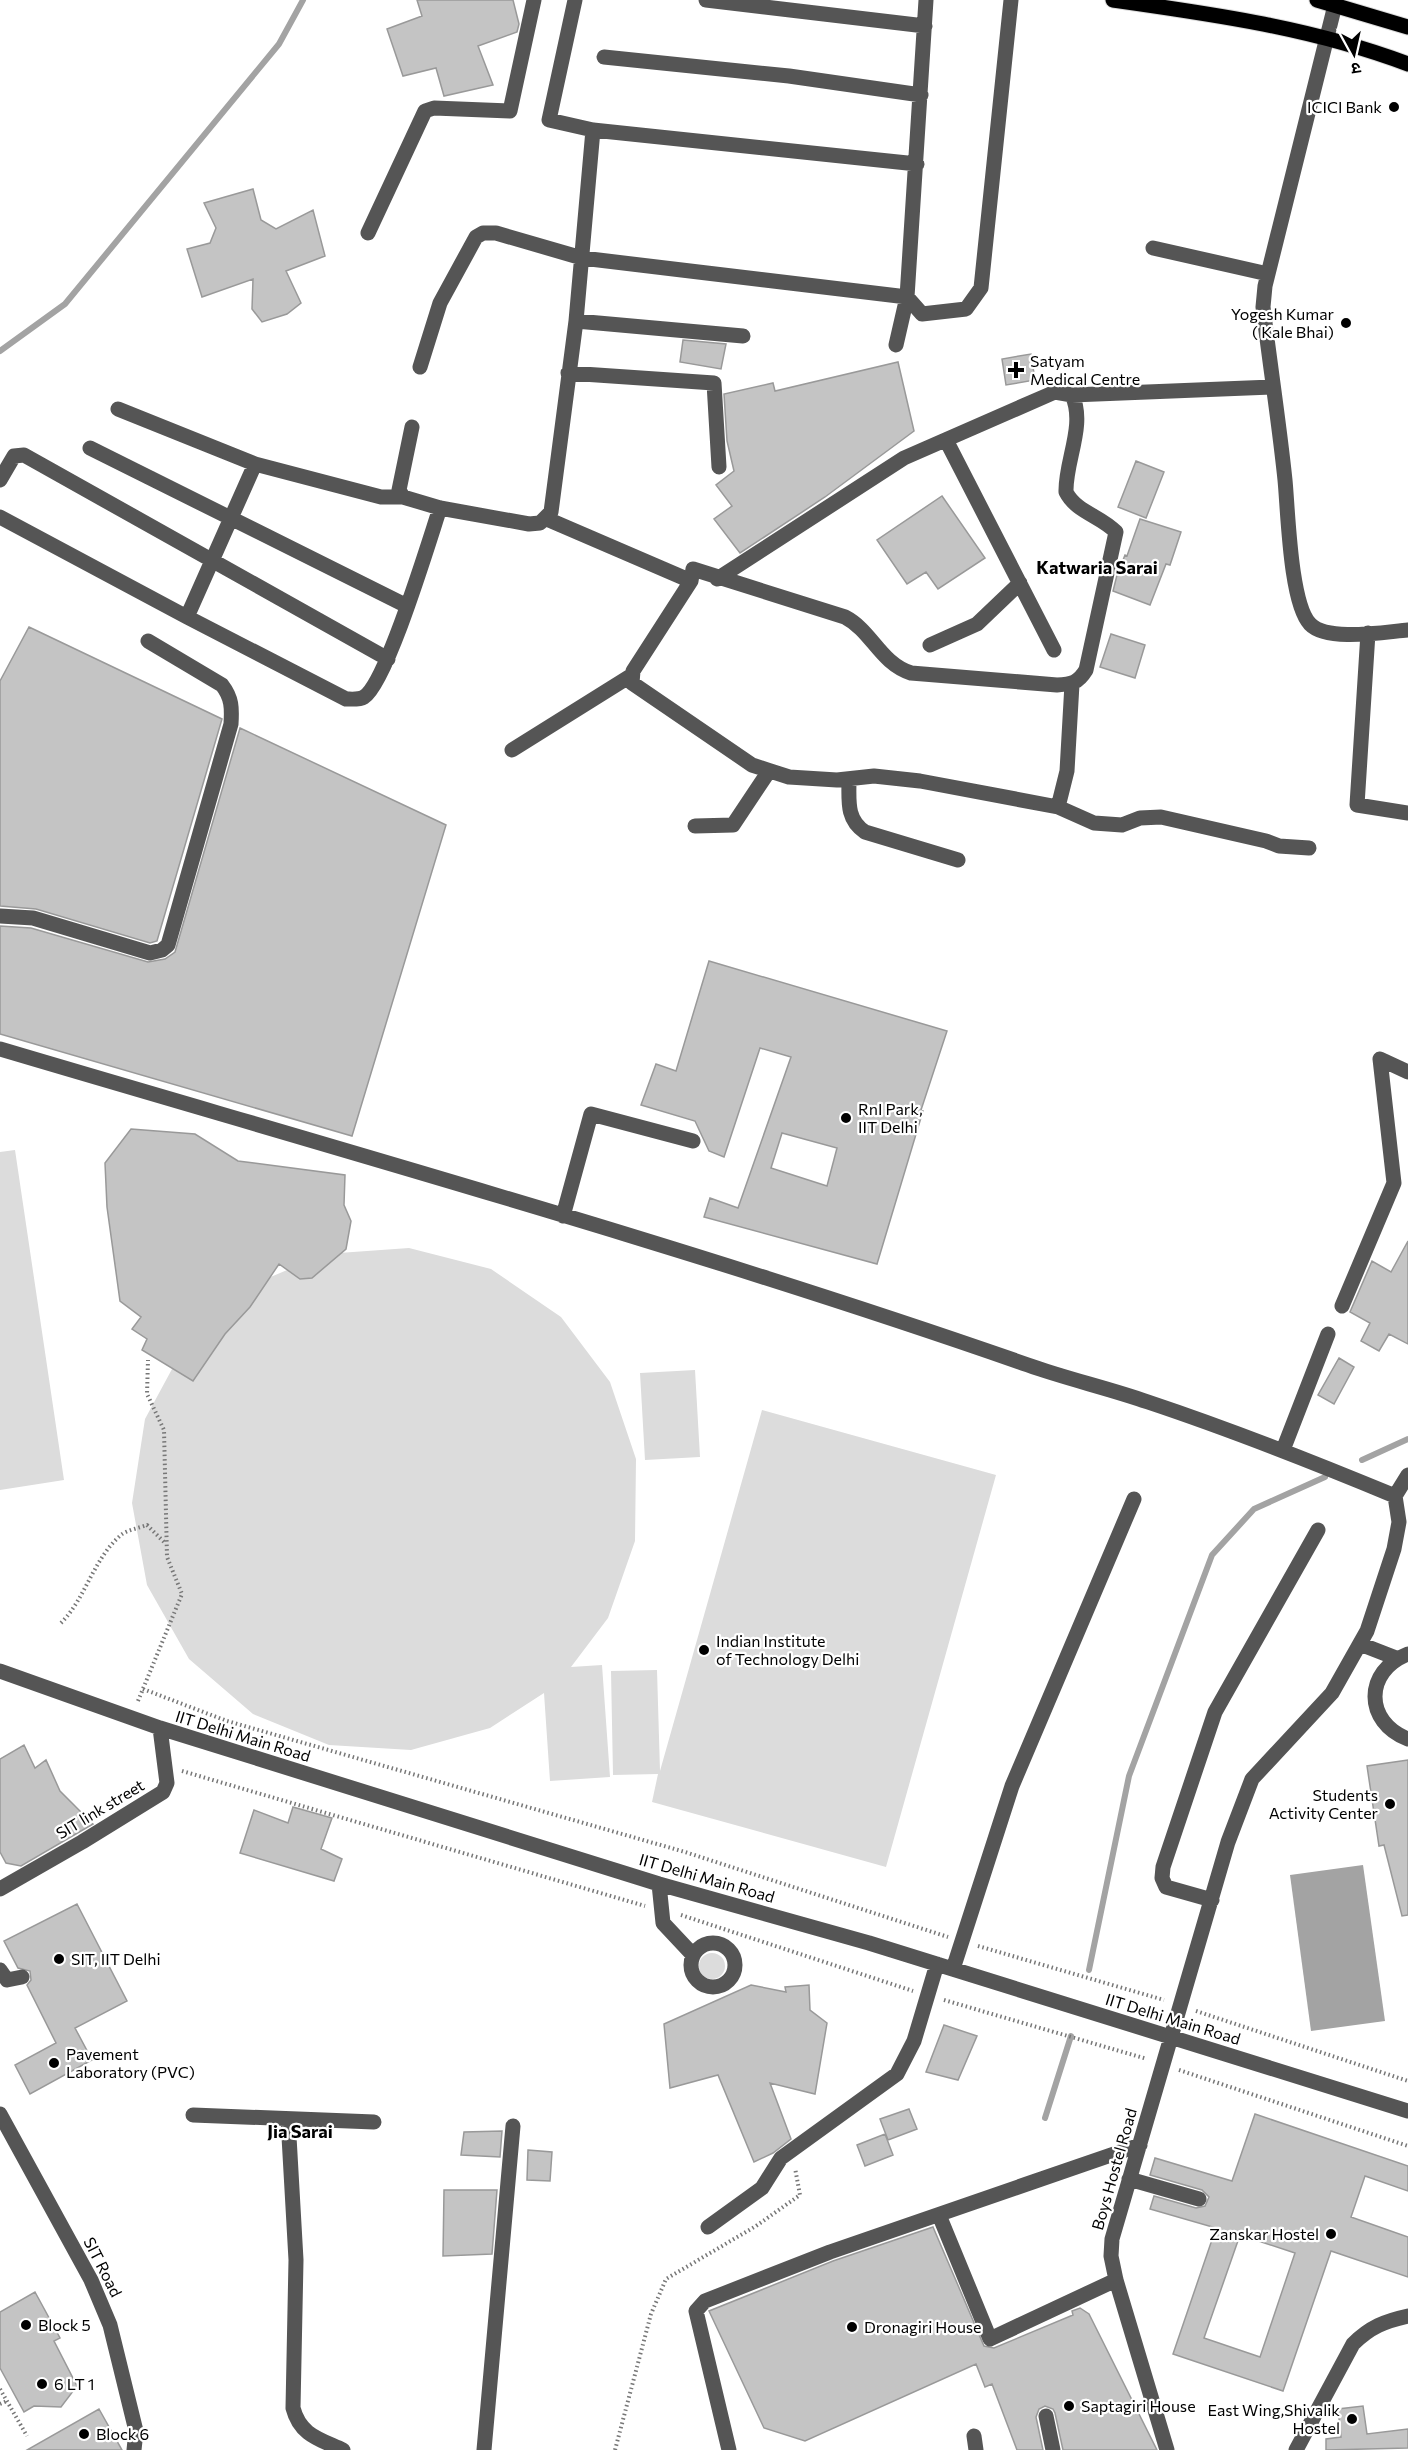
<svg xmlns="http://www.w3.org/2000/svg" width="1408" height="2450" font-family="Commissioner,'Noto Sans Devanagari',sans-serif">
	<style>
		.green { fill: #dcdcdc }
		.water { fill: #a3a3a3 }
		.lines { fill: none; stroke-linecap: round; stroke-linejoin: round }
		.stream { stroke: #a3a3a3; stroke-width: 6 }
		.building { fill: #c4c4c4; stroke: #999; stroke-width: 1.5; fill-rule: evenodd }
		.major-casing { stroke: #dbdbdb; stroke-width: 17 }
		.path { stroke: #777; stroke-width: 4; stroke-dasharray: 1.5 3; stroke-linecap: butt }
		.minor { stroke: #555; stroke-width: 15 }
		.major { stroke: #000; stroke-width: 15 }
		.poi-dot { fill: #000; stroke: #fff; stroke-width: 2 }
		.labels { text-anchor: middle; stroke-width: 4.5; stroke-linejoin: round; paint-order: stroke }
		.poi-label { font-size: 16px; fill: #000; stroke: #fff; text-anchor: start }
		.street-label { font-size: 16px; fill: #000; stroke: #fff }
		.neighbourhood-label { font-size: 18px; font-weight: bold; fill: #000; stroke: #fff }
	</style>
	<rect width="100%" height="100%" fill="#fff"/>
	<!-- green -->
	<path class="green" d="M15,1150l49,330 -64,10v-338z
		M409,1248l82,21 70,48 49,65 26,77 -1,82 -27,77 -37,49 31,-2 8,112 -60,4 -6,-88 -54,35 -79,22 -82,-5 -76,-31 -64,-55 -42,-74 -15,-82 13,-84 40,-74 62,-58 78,-33z
		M695,1370l5,87 -55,3 -5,-87z
		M762,1410l234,65 -110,392 -234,-65 6,-28 -45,1 -2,-104 46,-1 3,101z
		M699 1966a13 13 0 1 1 26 0a13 13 0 1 1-26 0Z"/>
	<!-- water -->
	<path class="water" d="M1363,1865l22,156 -74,10 -21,-156z"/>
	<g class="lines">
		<!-- stream -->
		<path class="stream" d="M0,351l65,-47 214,-260 24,-44
			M1362,1460l46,-21
			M1089,1970l40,-194 83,-221 42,-46 71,-32
			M1045,2118l26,-82"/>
	</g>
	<!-- building -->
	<path class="building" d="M417,0h96l6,24 -2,8 -39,14 15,39 -49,11 -8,-28 -33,8 -16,-47 35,-13z
		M253,189l8,31 15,9 37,-19 12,46 -39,15 15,32 -14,11 -25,8 -10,-13 1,-30 -51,18 -15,-48 23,-6 6,-15 -12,-25z
		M683,340l43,4 -5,25 -41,-7z
		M1031,354l4,26 -29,5 -4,-26z
		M898,362l16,69 -89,66 -85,56 -26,-34 18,-13 -16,-21 18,-14 -7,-30 -3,-47 49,-11 2,8z
		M1136,461l28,11 -18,46 -28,-11z
		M942,496l43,62 -47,31 -12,-17 -19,12 -30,-44z
		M1140,519l41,13 -11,33 -4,-1 -16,41 -37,-14 4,-16 8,-20 2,1z
		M29,627l193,92 -65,222 -7,2 -114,-34 -36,-3v-225z
		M1111,634l34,11 -10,33 -35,-11z
		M240,728l206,97 -94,311 -352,-102v-108l31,2 117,34 17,-3 10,-7z
		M709,961l238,70 -26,79 2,1 -46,153 -173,-47 6,-19 28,10 53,-151 -31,-9 -36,109 -15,-6 -14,-30 -54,-16 15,-41 20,7zM782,1133l55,15 -10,38 -56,-18z
		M131,1129l64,5 43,27 107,14 -1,30 7,16 -5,28 -34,29 -12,1 -21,-15 -29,43 -25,27 -32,47 -51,-31 5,-11 -15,-10 9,-12 -21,-16 -13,-94 -2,-44z
		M1408,1241v103l-19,-10 -10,17 -18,-10 9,-18 -20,-11 22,-51 19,11z
		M1339,1358l15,9 -20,37 -16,-9z
		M24,1745l11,23 11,-8 14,31 33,33 -72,42 -15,-3 -6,-11v-93z
		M1408,1760v155l-6,1 -18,-71 -5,1 -12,-80z
		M293,1807l39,11 -11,31 21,10 -8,22 -94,-28 14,-43 34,13z
		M77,1904l50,97 -52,27 17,32 -62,34 -15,-29 41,-22 -29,-58 4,-5 -1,-9 -12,-3 -14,-27z
		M751,1985l35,7 -1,-5 24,-2 1,25 17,13 -12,71 -45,-11 21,56 -18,14 -19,9 -36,-87 -48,13 -6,-64z
		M944,2025l33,11 -19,44 -32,-8z
		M909,2109l8,20 -29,11 -8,-21z
		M1255,2114l153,52v25l-43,-15 -14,41 57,20v40l-77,-26 -48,140 -110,-37 43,-126 -66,-19 4,-13 42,12 9,-2 4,-9 -7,-7 -52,-15 5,-17 77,23zM1240,2235l55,18 -35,104 -56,-19z
		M502,2131l-2,26 -39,-2 3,-23z
		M885,2134l8,21 -28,11 -8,-21z
		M528,2150l24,2 -2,29 -23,-1z
		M444,2190h53l-5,64 -49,2z
		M933,2227l51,119 10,2 79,-33 -1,-4 8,-3 9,6 68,136h-94l-8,-37 -2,-4 -8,-3 -6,3 -3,8 7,33h-26l-25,-66 -7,3 -9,-23 -171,77 -41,-13 -55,-117 124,-50z
		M35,2292l25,46 -6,3 23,45 -16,21 -27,-1 -10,6 -24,-44v-56z
		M1363,2406l4,28 41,-5v19l-82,2v-11l15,-2 -3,-28z
		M99,2409l23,41h-95z"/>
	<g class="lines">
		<defs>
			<path id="major" d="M1113,0c99,14 200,28 295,64
				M1317,0l91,27"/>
		</defs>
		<!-- major casing -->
		<use href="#major" class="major-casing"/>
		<!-- path -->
		<path class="path" d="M61,1623c25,-25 32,-64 60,-88 6,-5 18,-7 26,-10l19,19
			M143,1689l84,32 458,131 263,85
			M138,1701l44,-107 -15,-37 -3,-127 -17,-36 1,-34
			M182,1771l463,135
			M681,1915l232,76
			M978,1946l186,54
			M944,2000l203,59
			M1196,2011l212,70
			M1179,2070l229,76
			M0,2389l27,47
			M0,2404l7,-3
			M615,2450l36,-136 15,-35 90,-53 44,-31 -5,-27"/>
		<!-- minor -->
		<path class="minor" d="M575,0l-26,120 44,10 324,34
			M706,0l219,26
			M1335,5l-70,281 -2,21c7,58 16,115 22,173 3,30 5,123 25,144 17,18 74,8 98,6
			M604,57l185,19 132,19
			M368,233l57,-122 9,-3 76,3 24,-111
			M1153,248l115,26
			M907,297l15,17 44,-5 15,-21 30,-288
			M576,321l167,15
			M896,345l11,-48
			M420,367l20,-64 36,-66 7,-4h13l86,25 325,39 19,-297
			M568,373l146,10 5,84
			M1072,395l201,-8
			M118,409l137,55 126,33h22
			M412,427l-13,63 4,7 37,11 89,16 11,-1 11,-11 25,-191 17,-191
			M946,440l108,210
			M90,448l317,158
			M0,480l14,-24 10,-1 364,204
			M0,517l187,100 159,82c5,0 13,1 18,-2 23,-15 65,-156 76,-189
			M547,519l144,62
			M717,579l187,-121 151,-66 17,3c14,30 -7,66 -6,97 10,20 35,24 50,40l-30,138c-8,13 -14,14 -29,15l-146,-12c-31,-10 -39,-42 -66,-56l-152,-48 -2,12 -58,90 -1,12 120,82 37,12 48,3 37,-4 46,5 138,26 36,16 28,2 18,-7 21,-1 105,24 13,5 30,2
			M187,617l68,-153
			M1368,633l-11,172 51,8
			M930,645l47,-21 43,-41
			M512,750l120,-75
			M849,779c0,22 -3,40 16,53l93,28
			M1058,807l9,-36 5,-87
			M695,826l38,-1 36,-54
			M0,916l33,2 117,35 12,-3 6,-5 63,-221c1,-16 1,-26 -9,-39l-74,-44
			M0,1049c344,102 690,198 1028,316 39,14 80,23 120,37 84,28 165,60 247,94
			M1380,1059l28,13
			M563,1216l28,-102 102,27
			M1342,1306l52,-123 -14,-124
			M1283,1450l45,-116
			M1360,1644l36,14
			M1408,1654c-44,17 -44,68 0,85
			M0,1671l160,57 499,156 210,59 539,168
			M659,1884l4,39 30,32
			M0,1889l82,-47 81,-50 4,-9 -7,-55
			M1212,1900l-46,-13 -4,-9 1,-11 52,-155 103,-182
			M691 1965a22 22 0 1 1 44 0a22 22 0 1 1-44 0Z
			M953,1969l59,-183 122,-287
			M0,1970l7,10 15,-3
			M0,2114l91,166 19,45 26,106 -2,19
			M193,2115l181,7
			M288,2119l8,141 -3,148c7,27 26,31 50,42
			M1129,2179l70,20
			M939,2215l51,124 126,-59
			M708,2227l54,-39 19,-30 116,-84 17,-33 23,-77
			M1046,2416l7,34
			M974,2436l2,14
			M484,2450l29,-324
			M729,2450l-33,-139 9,-10 125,-49 310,-107
			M1167,2450l-51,-170 -5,-24 1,-17 116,-397 24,-63 80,-86 35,-62 27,-82 5,-27 -4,-26 13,-21
			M1296,2450l57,-106c17,-17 32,-23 55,-28"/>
		<!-- major -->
		<use href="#major" class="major"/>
	</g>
	<!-- markers -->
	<g class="poi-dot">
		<circle cx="1394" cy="107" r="6"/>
		<circle cx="1346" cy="323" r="6"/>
		<path d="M1013 361h6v6h6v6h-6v6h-6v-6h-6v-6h6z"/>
		<circle cx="846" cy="1118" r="6"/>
		<circle cx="704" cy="1650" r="6"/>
		<circle cx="1390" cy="1804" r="6"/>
		<circle cx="59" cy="1959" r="6"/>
		<circle cx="54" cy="2063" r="6"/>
		<circle cx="1331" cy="2234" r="6"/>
		<circle cx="26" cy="2325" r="6"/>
		<circle cx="852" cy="2327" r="6"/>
		<circle cx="42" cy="2384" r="6"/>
		<circle cx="1069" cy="2406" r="6"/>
		<circle cx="1352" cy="2419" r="6"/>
		<circle cx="84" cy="2434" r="6"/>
	</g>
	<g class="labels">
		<!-- poi labels -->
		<g class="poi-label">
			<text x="1382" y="113" text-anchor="end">ICICI Bank</text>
			<text x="1334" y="320" text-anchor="end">Yogesh Kumar<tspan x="1334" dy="18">( Kale Bhai)</tspan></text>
			<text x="1030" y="367">Satyam<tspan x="1030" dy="18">Medical Centre</tspan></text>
			<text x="858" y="1115">RnI Park,<tspan x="858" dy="18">IIT Delhi</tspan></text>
			<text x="716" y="1647">Indian Institute<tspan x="716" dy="18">of Technology Delhi</tspan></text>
			<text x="1378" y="1801" text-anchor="end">Students<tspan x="1378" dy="18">Activity Center</tspan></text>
			<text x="71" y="1965">SIT, IIT Delhi</text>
			<text x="66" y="2060">Pavement<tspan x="66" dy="18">Laboratory (PVC)</tspan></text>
			<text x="1319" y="2240" text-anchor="end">Zanskar Hostel</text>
			<text x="38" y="2331">Block 5</text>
			<text x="864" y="2333">Dronagiri House</text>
			<text x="54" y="2390">6 LT 1</text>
			<text x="1081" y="2412">Saptagiri House</text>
			<text x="1340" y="2416" text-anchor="end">East Wing,Shivalik<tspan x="1340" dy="18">Hostel</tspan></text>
			<text x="96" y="2440">Block 6</text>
		</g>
		<!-- street labels -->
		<g class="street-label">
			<text transform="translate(243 1736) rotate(17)" y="6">IIT Delhi Main Road</text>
			<text transform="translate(100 1809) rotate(-31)" y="6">SIT link street</text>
			<text transform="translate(707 1878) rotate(16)" y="6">IIT Delhi Main Road</text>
			<text transform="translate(1173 2019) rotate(17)" y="6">IIT Delhi Main Road</text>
			<text transform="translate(1114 2169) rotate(-74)" y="6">Boys Hostel Road</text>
			<text transform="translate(103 2267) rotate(63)" y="6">SIT Road</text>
		</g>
		<!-- neighbourhood labels -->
		<g class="neighbourhood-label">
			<text x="1097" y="574">Katwaria Sarai</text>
			<text x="300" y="2138">Jia Sarai</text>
		</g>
	</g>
	<!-- north arrow -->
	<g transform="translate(1354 54) rotate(172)" stroke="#ffffff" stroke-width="4.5" paint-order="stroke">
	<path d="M0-4.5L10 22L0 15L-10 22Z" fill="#000000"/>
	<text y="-9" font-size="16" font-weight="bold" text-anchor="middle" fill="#000000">उ</text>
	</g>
</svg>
